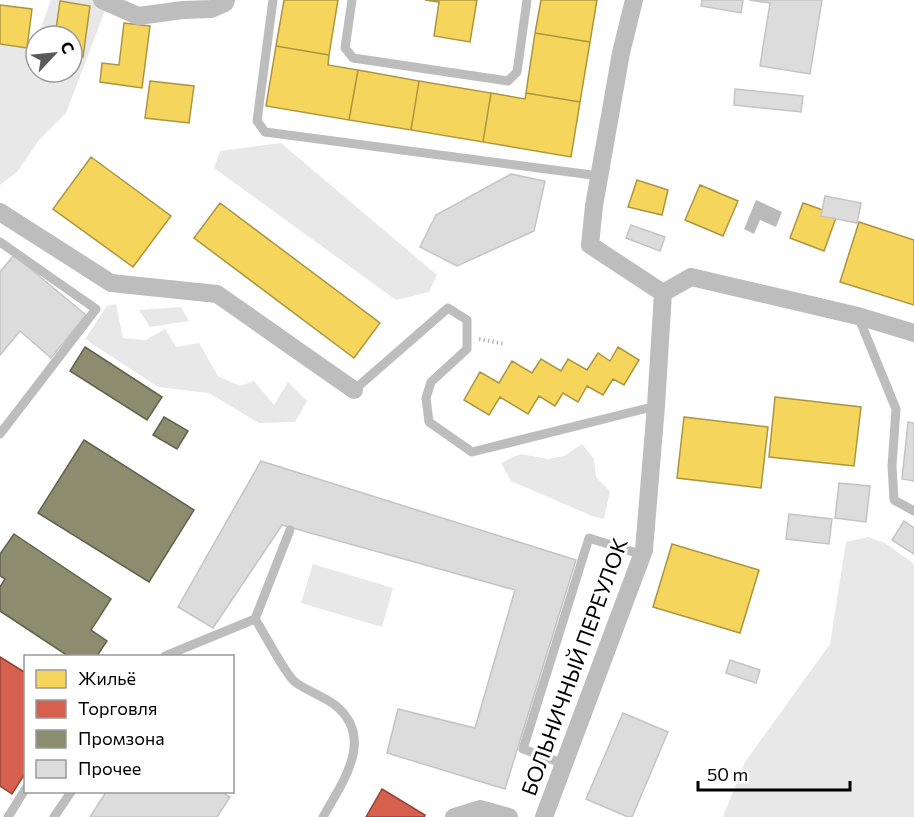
<svg xmlns="http://www.w3.org/2000/svg" width="914" height="817" font-family="Commissioner,sans-serif">
	<style>
		.green { fill: #e8e8e8 }
		.water { fill: #bababa }
		.homes { fill: #f6d55c; stroke: #ac9540; stroke-width: 1.5 }
		.shops { fill: #d6604d; stroke: #964336; stroke-width: 1.5 }
		.industry { fill: #8c8c6e; stroke: #62624d; stroke-width: 1.5 }
		.building { fill: #dcdcdc; stroke: #c4c4c4; stroke-width: 1.5 }
		.lines { fill: none; stroke-linecap: round; stroke-linejoin: round }
		.path { stroke: #b8b8b8; stroke-width: 4; stroke-dasharray: 1.5 3; stroke-linecap: butt }
		.lane { stroke: #bdbdbd; stroke-width: 9 }
		.street { stroke: #bdbdbd; stroke-width: 18 }
		.labels { text-anchor: middle; stroke-width: 6; stroke-linejoin: round; paint-order: stroke }
		.street-label { font-size: 21px; fill: #000; stroke: #fff }
	</style>
	<rect width="100%" height="100%" fill="#fff"/>
	<!-- green -->
	<path class="green" d="M51,0h58l-43,113 -27,27 -22,32 -17,13v-143l36,1v29h36v-36h-34z
		M281,143l156,132 -8,17 -33,8 -182,-132 6,-17z
		M116,304l7,34 23,2 19,-11 11,18 23,-4 19,33 22,10 14,-5 20,24 14,-23 19,19 -12,21 -36,1 -50,-30 -51,-6 -73,-48 22,-33z
		M181,307l8,14 -39,6 -11,-17z
		M582,444l12,15 2,18 14,14 -6,28 -12,-3 -81,-35 -10,-18 19,-9 28,5 16,-3z
		M868,537l17,6 29,21v253h-191l22,-55 85,-118 16,-102z
		M313,564l80,24 -11,39 -81,-24z"/>
	<!-- water -->
	<path class="water" d="M756,200l26,12 -6,15 -16,-7 -6,14 -10,-5z"/>
	<!-- homes -->
	<path class="homes" d="M284,0h54l-9,55 -53,-9z
		M425,0h52l-7,42 -36,-6 5,-34z
		M541,0h56l-7,42 -55,-9z
		M60,1l30,5 -7,51 -11,-1v-20h-17z
		M0,5l32,4 -5,39 -27,-4z
		M124,23l26,3 -8,62 -42,-6 2,-19 17,2z
		M535,33l55,9 -10,60 -54,-9z
		M276,46l53,9 -1,10 30,5 -9,50 -83,-14z
		M358,70l61,11 -8,49 -62,-10z
		M150,81l44,5 -5,37 -44,-5z
		M419,81l72,12 -8,49 -72,-12z
		M491,93l34,6 1,-6 54,9 -9,55 -88,-15z
		M91,157l80,59 -38,51 -80,-58z
		M637,180l31,10 -6,25 -34,-8z
		M700,185l38,16 -15,35 -38,-16z
		M220,203l160,120 -26,35 -160,-120z
		M803,203l34,12 -13,36 -34,-13z
		M859,222l55,18v65l-74,-23z
		M618,347l21,13 -15,25 -11,-6 -10,16 -16,-9 -9,16 -15,-9 -8,13 -16,-10 -11,18 -28,-17 -11,18 -25,-15 16,-28 19,11 13,-22 20,12 9,-14 20,12 7,-12 19,11 11,-17 12,8z
		M775,397l86,10 -7,59 -85,-9z
		M684,417l84,10 -7,61 -84,-10z
		M672,544l87,26 -19,63 -87,-26z"/>
	<!-- shops -->
	<path class="shops" d="M0,657l26,16v99l-14,22 -12,-8z
		M382,789l43,26 -1,2h-58z"/>
	<!-- industry -->
	<path class="industry" d="M85,347l77,50 -15,23 -77,-49z
		M164,417l24,14 -11,18 -24,-14z
		M84,440l110,70 -45,72 -111,-69z
		M14,534l97,65 -20,31 16,11 -10,15h-29l-68,-45v-24l5,-8 -5,-3v-22z"/>
	<!-- building -->
	<path class="building" d="M702,0h41l-2,13 -40,-7z
		M749,0h73l-12,74 -50,-8 10,-63z
		M735,89l68,7 -2,16 -67,-7z
		M511,174l34,7 -11,50 -77,35 -37,-19 16,-32z
		M825,196l36,7 -4,20 -36,-7z
		M631,225l34,12 -5,14 -34,-13z
		M14,255l72,60 -35,43 -31,-27 -20,24v-83z
		M908,422l6,1v58l-12,-2z
		M261,461l315,99 -71,229 -118,-36 11,-44 77,19 40,-138 -233,-65 -69,103 -35,-21z
		M839,483l31,3 -4,36 -31,-4z
		M789,514l43,5 -3,25 -43,-5z
		M904,521l10,7v26l-22,-14z
		M730,660l30,10 -4,13 -30,-10z
		M623,713l45,19 -36,85h-4l-42,-18z
		M106,792h116l8,5 -13,20h-127z"/>
	<g class="lines">
		<!-- path -->
		<path class="path" d="M479,339l26,5"/>
		<!-- lane -->
		<path class="lane" d="M273,0l-16,121 8,11 335,44
			M352,0l-7,48 8,10 155,23 9,-9 10,-72
			M0,242l96,67 -96,125
			M858,316l38,93 -4,57 2,34 20,11
			M354,390l94,-82 19,12v29l-36,33 -5,16 3,24 43,30 184,-46
			M255,619c9,13 30,55 40,63 12,9 28,14 40,23 41,33 7,78 -12,112
			M165,656l90,-37 35,-89
			M564,764l-41,-15 66,-211 54,17
			M8,817l18,-29
			M54,817l17,-25"/>
		<!-- street -->
		<path class="street" d="M102,0l36,16 45,-6 28,-1 14,-6 1,-3
			M634,0l-13,53 -27,153 -4,39 73,48
			M0,212l111,71 106,11 137,96
			M663,293l28,-16 167,39 56,17
			M454,817l26,-8 29,8
			M544,817l100,-267 12,-144 7,-113"/>
	</g>
	<g class="labels">
		<!-- street labels -->
		<g class="street-label">
			<text transform="translate(575 667) rotate(-70)" y="7">БОЛЬНИЧНЫЙ ПЕРЕУЛОК</text>
		</g>
	</g>
	<!-- legend -->
	<rect x="24" y="655" width="210" height="138" fill="#ffffff" stroke="#999999" stroke-width="1.5"/>
	<rect x="36" y="670" width="30" height="18" fill="#f6d55c" stroke="#999999" stroke-width="1.5"/>
	<text x="78" y="685" font-size="18" fill="#000000">Жильё</text>
	<rect x="36" y="700" width="30" height="18" fill="#d6604d" stroke="#999999" stroke-width="1.5"/>
	<text x="78" y="715" font-size="18" fill="#000000">Торговля</text>
	<rect x="36" y="730" width="30" height="18" fill="#8c8c6e" stroke="#999999" stroke-width="1.5"/>
	<text x="78" y="745" font-size="18" fill="#000000">Промзона</text>
	<rect x="36" y="760" width="30" height="18" fill="#dcdcdc" stroke="#999999" stroke-width="1.5"/>
	<text x="78" y="775" font-size="18" fill="#000000">Прочее</text>
	<!-- north arrow -->
	<g transform="translate(54 54) rotate(64)"><circle r="28" fill="#ffffff" stroke="#999999" stroke-width="1.5"/>
	<path d="M0-4.5L10 22L0 15L-10 22Z" fill="#595959"/>
	<text y="-9" font-size="16" font-weight="bold" text-anchor="middle" fill="#000000">С</text>
	</g>
	<!-- scale -->
	<path d="M698 781v9h152v-9" fill="none" stroke="#000000" stroke-width="3"/>
	<text x="707" y="781" font-size="18" fill="#000000" stroke="#ffffff" stroke-width="4.5" paint-order="stroke">50 m</text>
</svg>
